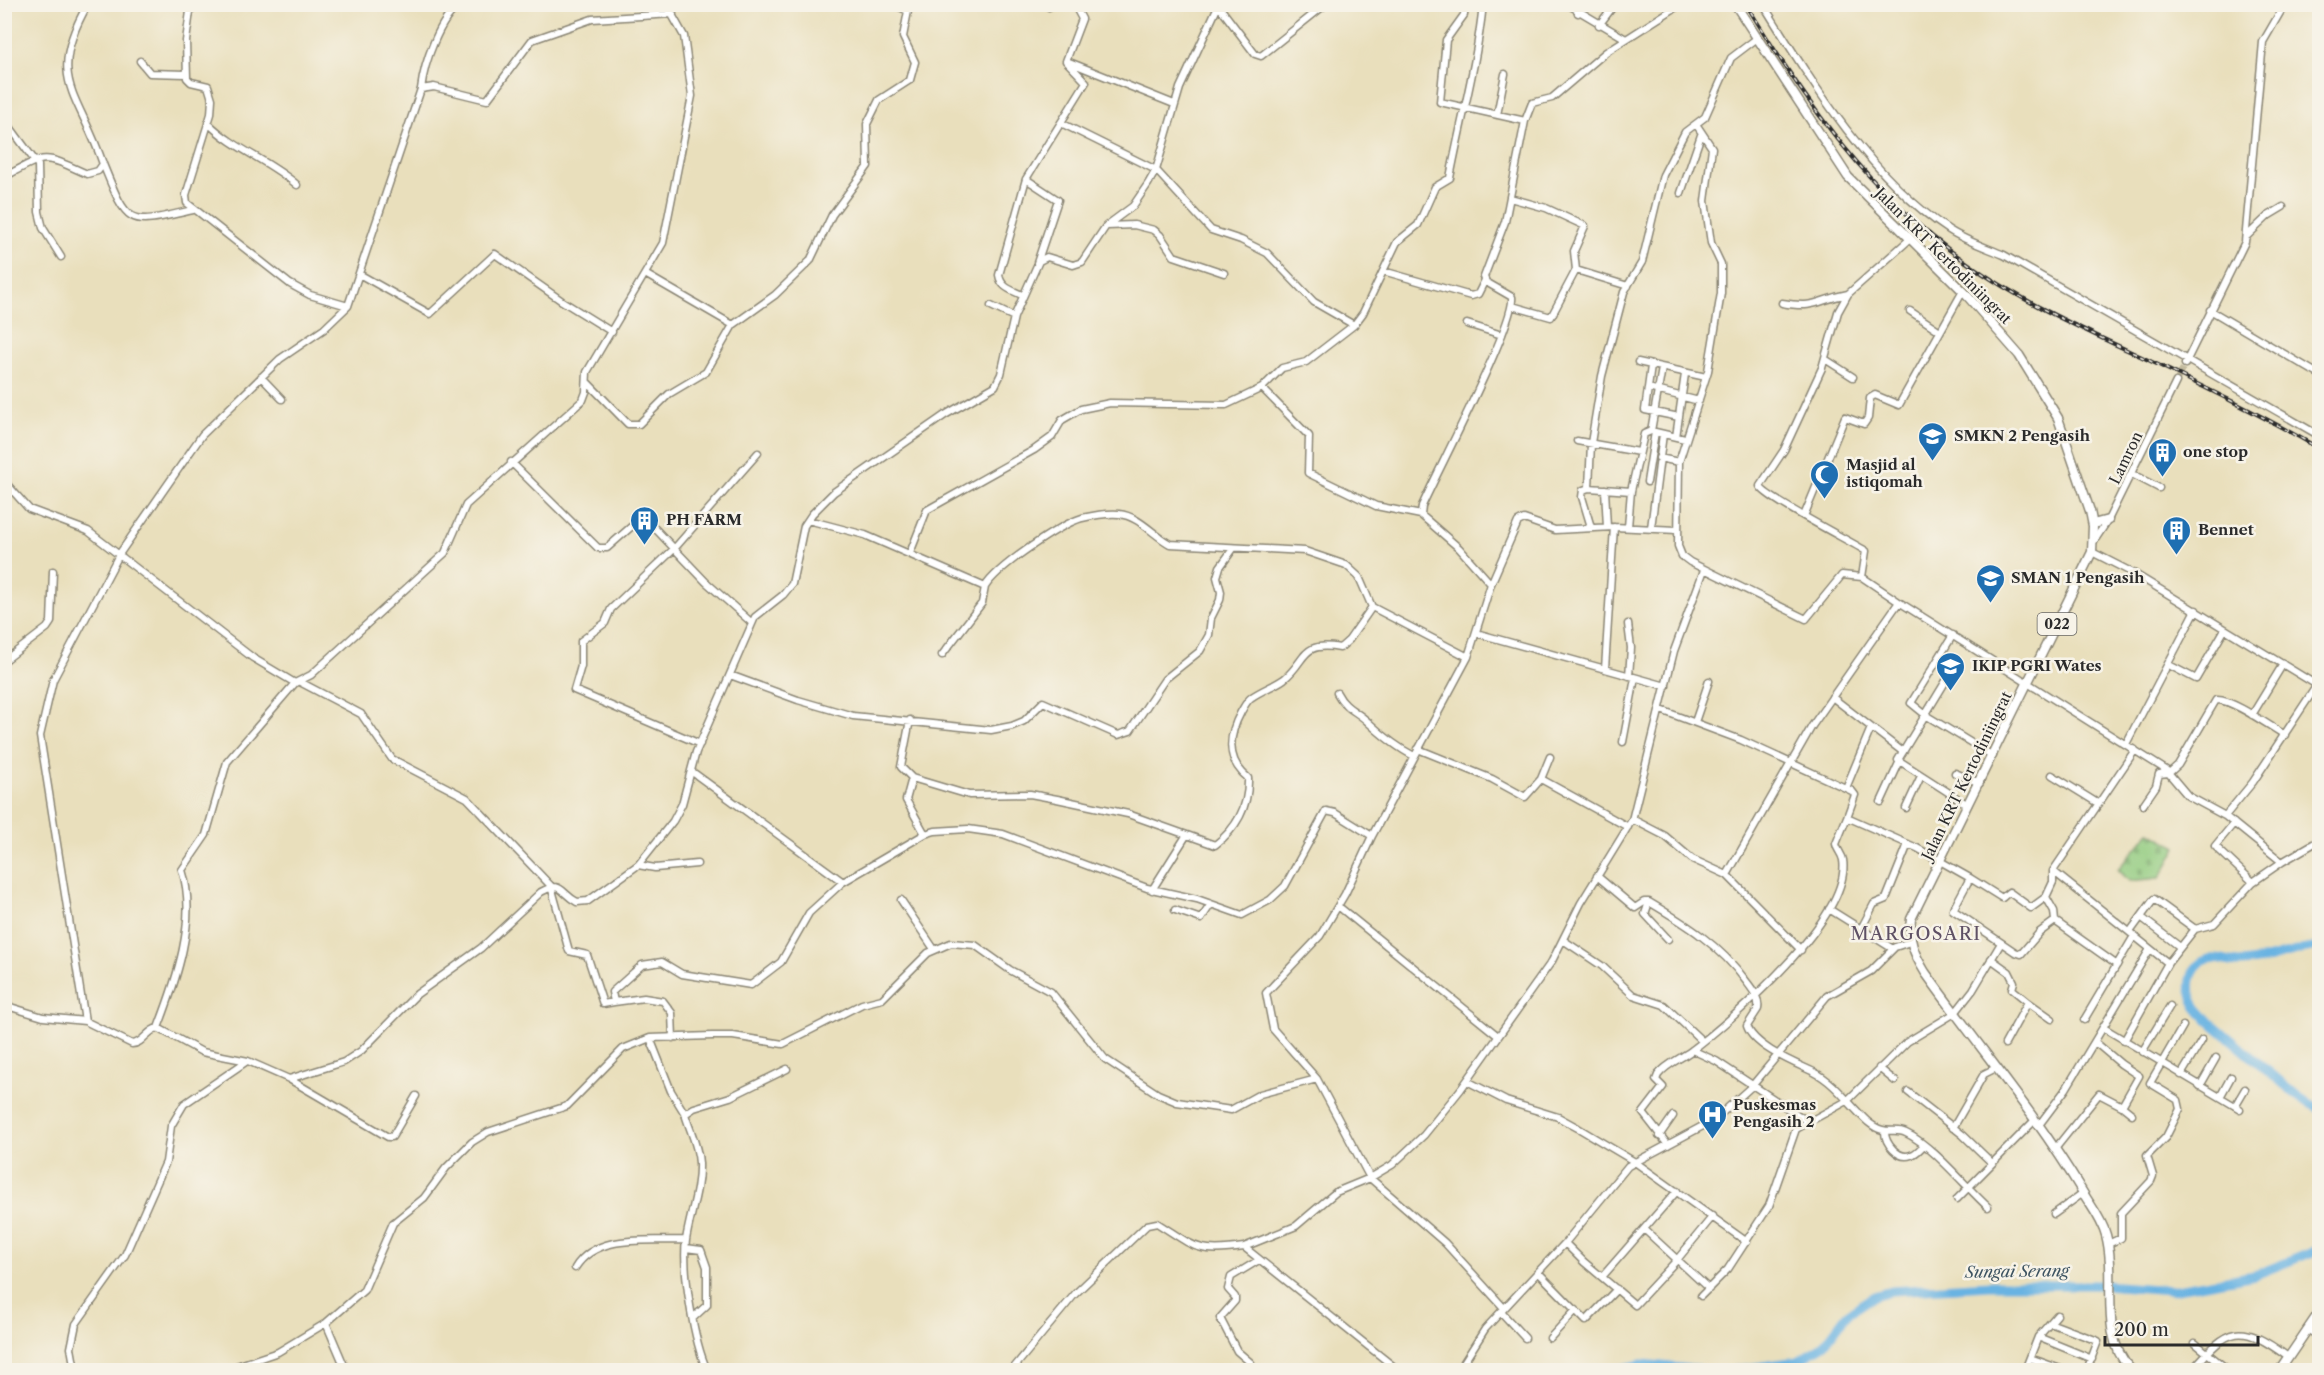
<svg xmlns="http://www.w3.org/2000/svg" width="2324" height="1375" font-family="'Libre Caslon Text',serif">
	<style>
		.cemetery { fill: url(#cemetery-stones); stroke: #5f7c56; stroke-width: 1.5 }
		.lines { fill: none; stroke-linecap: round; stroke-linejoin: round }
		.river { stroke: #69b3e2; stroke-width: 9 }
		.minor-tunnel { stroke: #c3bb9f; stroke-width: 6; stroke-dasharray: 6 3; stroke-linecap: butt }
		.minor-casing { stroke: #8a8574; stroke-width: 9 }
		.major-casing { stroke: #8a8574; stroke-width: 11 }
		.minor { stroke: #fff; stroke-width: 6 }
		.major { stroke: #fff; stroke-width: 8 }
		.rail-casing { stroke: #2b2b2b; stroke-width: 4 }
		.rail { stroke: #f7f3e8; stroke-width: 1.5; stroke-dasharray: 4.5; stroke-linecap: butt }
		.labels { text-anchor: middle; stroke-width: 5; stroke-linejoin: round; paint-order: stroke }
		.shield { fill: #f7f3e8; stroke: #686764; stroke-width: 1.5 }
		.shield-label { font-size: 14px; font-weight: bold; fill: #2b2b2b }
		.street-label { font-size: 15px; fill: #2b2b2b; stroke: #f7f3e8 }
		.poi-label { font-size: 15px; font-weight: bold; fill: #2b2b2b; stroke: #f7f3e8; text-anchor: start }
		.water-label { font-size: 16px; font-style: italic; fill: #3e5462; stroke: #f7f3e8 }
		.quarter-label { font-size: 18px; letter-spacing: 1.5px; fill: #5f5165; stroke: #f7f3e8 }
	</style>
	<defs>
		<pattern id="cemetery-stones" width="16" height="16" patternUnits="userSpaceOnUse" patternTransform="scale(1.5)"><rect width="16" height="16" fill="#93cc80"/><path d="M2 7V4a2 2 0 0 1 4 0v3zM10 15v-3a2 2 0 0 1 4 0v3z" fill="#7faf6f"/></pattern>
	</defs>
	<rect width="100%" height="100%" fill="#f7f3e8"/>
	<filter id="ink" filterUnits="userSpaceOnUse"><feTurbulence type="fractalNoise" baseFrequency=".0167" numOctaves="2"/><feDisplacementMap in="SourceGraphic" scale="12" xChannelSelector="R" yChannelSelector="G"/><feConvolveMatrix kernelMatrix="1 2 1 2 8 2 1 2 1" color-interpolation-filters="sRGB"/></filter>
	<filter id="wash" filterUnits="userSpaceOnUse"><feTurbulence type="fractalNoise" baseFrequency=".008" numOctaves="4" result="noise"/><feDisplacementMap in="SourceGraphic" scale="24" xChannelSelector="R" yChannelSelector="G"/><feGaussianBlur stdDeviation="1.35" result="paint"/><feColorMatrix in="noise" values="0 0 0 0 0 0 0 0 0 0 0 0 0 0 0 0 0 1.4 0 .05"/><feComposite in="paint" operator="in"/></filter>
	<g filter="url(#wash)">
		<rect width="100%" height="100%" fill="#e9dfbc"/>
		<!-- cemetery -->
		<path class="cemetery" d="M2150,832l27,15 -17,31 -31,3 -11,-12z"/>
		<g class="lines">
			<!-- river -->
			<path class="river" d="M2320,947c-27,2 -52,15 -79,16 -10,1 -22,-6 -32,-4 -20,5 -23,31 -13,47 3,5 8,9 12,14l92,78 20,11
				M1617,1370l25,-6 57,6
				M1736,1370l62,-9 26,-16 23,-31 27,-18 17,-5 98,-6h116l66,5 84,-15 65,-26"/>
		</g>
	</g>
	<g filter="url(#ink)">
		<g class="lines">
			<!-- minor-tunnel -->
			<path class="minor-tunnel" d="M2176,382l9,-18"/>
			<defs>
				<path id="minor" d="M893,4l15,7 3,-7
					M1465,4l-1,11 -18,25 -6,62 85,19
					M1567,4l59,35
					M1763,4c49,79 107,174 186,226 17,11 36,17 55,25l316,181
					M1218,5l37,49 6,2 65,-52
					M1049,7l1,-3
					M1578,13l7,-9
					M1599,25l16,-21
					M140,61l10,12 36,1
					M1069,62l105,42
					M421,89l13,-2 53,13 45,-60 60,-21 81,-5
					M1497,115l8,-41
					M4,119l34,46 1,47 4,16 18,29
					M208,123c26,26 62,38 89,62
					M1061,123l95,47 55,60 30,10 26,13 47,49 40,23
					M1696,124l16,24 -7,53 6,42 10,21v29l-13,78 -29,91 -1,84 4,10 8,6 116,57 36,-44 20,2 37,25
					M103,164c26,64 24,61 90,46
					M4,177c43,-23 39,-23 83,-3l11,-3 5,-7c-23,-70 -59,-84 -15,-160
					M1026,179l32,21 -21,63
					M1681,193l20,-58
					M1510,198l36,10 39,18 -11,25 2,19 52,16
					M1107,226l27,-1 20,5 6,5 14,21 50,17
					M2247,236l21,-20 15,-9
					M1383,271l88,25 7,-2 7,-14
					M359,274l71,40 65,-60 67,47 50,31
					M645,274l88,51
					M1022,295c-10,-5 -21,-7 -23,-20l27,-96 60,-97 -20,-21 16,-42 -8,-15
					M1782,303c36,6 34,-3 66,-9
					M348,306l73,-217c3,-25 18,-71 40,-85
					M991,306l23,11
					M1512,306l39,11 25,-47
					M2210,310l110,65
					M1910,311l30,20
					M1467,324l35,11
					M1825,359l28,18
					M1638,362l68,15
					M2185,364l60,-122 18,-200 22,-38
					M1651,366l-6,44 34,7
					M261,377l21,22
					M587,382l41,42h11l30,-30 37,-22 27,-47 42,-30 35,-34 22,-46 36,-49 -1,-42 12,-24 31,-20 5,-18 -12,-25 5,-26
					M1262,388l47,48 -1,37 68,33 45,9 38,33 32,36
					M1648,388l51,13
					M1651,431l11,-63
					M1676,437l9,-63
					M1577,441l62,11
					M1659,458l20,4
					M511,462l87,86h9l33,-29 7,1 59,62 46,41
					M2132,474l27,14
					M4,481l25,28 59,22 165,127 42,25 16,-8 134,-122 21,-48 117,-105 3,-8 1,-20 76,-129 29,-147 -8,-60 -18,-32
					M1647,482l8,-50
					M1589,488l2,-45 11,-67 22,-84 18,-30 21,-87 22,-43 20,-15 26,-59 25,-19
					M1605,489l2,38
					M1421,515l1,-9c15,-34 94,-184 90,-209l-26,-15 -2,-5 21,-55 20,-101 7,-18 20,-5 54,-46 75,-48
					M1804,516l41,-99 19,7 4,-6 2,-20 5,-3 24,10 64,-114
					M808,520l57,15 120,52c12,-20 74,-62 97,-69 9,-2 27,-5 37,-4 20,2 34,21 51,30l135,7 41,14 13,12 13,30 96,50
					M1591,527l-9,-30 1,-7 6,-2 42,3
					M1628,527l3,-36 13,-57 7,-3 34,8
					M1651,528l12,-94
					M2094,541l14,-21 68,-138
					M2092,552l43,22 185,113
					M910,553l17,-43 107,-60 18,-13 10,-17 19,-11 29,-6 116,2 36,-17 20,-20 24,-6 48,-37 9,-12 34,-71 21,-17 17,-38 15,-9c11,-58 27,-115 33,-174
					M1862,577l4,-26c-16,-10 -104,-55 -106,-65l24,-36 38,-82 16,-56 10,-18 62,-55
					M1628,624l3,24 -2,28
					M1476,633l190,53
					M1953,635l-42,68 16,13 66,40
					M942,655l40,-52 3,-16
					M4,661l43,-33 4,-6 2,-51
					M1958,661l-60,99 70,45
					M2169,665l27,14 29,-50
					M1605,669l9,-142
					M730,675l68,25 55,16 138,14 21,-4 12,-5 19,-19 75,33 12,-4 35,-52 35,-28 9,-16 2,-17 9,-18 1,-8 -4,-15 3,-10 13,-18
					M300,682l61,32 31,45 75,39 84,88 18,65 18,4 16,49 11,-2
					M1337,693c8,16 20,18 31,29 15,14 28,25 46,34
					M1832,697l71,55
					M1661,710l80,30 111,51 3,4 -8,22 70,31 53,30 -17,32 62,42 6,2 19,-22 15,-11 62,44
					M2252,715l31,-51
					M910,720l-9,47 11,11 57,17 61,-1 27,5 71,15 87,31c22,-17 34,-39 33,-67 -22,-18 -20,-42 -7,-66 3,-5 6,-12 11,-15 10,-7 22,-11 32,-18 24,-19 15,-38 56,-31l9,-8 23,-33
					M1695,722l14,-41
					M1623,742l12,-64
					M700,744l-126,-54 7,-24v-25l24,-18 6,-14 63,-60 84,-96
					M2126,744l70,-134
					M1418,749l74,30 33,18 16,-18 9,-22
					M691,771l152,111
					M1955,773l25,10
					M2052,775l47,29
					M912,778l-6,22 19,34
					M1541,779l87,48
					M1846,788l25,-60
					M1881,802l18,-39
					M2143,805l13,-19 3,-12 10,-1 9,-8 38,-65c15,-2 55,27 69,35
					M1906,808l15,-32
					M2225,816l28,-34 66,-100
					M1632,819l33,17 27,23 35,16 74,75
					M2234,823l-19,23 38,36
					M638,865l17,3 42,-4
					M2053,871l115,92
					M1727,875l85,-149 87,-124 267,168 22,26 37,20 57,46 38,-22
					M1597,876l38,32 9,-6h5c37,22 71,43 97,79 6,8 14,17 12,28l-11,17c7,21 48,37 67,46 22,11 36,34 54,50 18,15 26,5 38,11 26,12 60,54 82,74
					M1970,878l32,20 7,-6 22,16 15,-11
					M1152,890l34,-54
					M901,900l33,49
					M1649,902l-4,12 23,25
					M1338,906l160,130
					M1829,909l64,40
					M1175,910l26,9 10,-15
					M2141,917l39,30
					M2055,921l-1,-10 -8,-14 7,-15v-11l82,-121
					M1861,929l13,-25 12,-5 22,-55
					M2195,929l19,-5 39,-42 29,-20
					M1563,940l39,26 31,29 31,10 38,36
					M1991,959l18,13 5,10 -2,7 16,13 -23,42
					M2028,1002l24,17
					M4,1005l39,12 42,4 47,23c11,0 15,-14 26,-16l44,24 46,9 41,18 55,-17 17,-11 56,-57 64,-46 60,-56c21,-12 19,1 36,10l11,-1 50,-36 35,-44 9,-17 14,-52 59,-135 28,-22 9,-11 12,-58 8,-12 22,-22 111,-77 50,-29 6,-12 13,-57 25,-56 8,-4 26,8 9,-3 24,-36 27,-20 15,-22 8,-14 24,-82 39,-84
					M2084,1020l50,-84
					M85,1021l-45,-285 13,-56 67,-127 82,-118 78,-76 44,-30 24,-23 -38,-11 -20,-11 -103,-81 -1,-8 25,-81 1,-15 -4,-13 -17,-4 -4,-4 -1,-37 5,-37
					M158,1028c18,-47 40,-109 24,-158l24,-35 21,-73 68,-79
					M2104,1028l136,81
					M650,1038l21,53 14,23
					M673,1038l-1,-25 -9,-12 -19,-3 -30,4 -2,-10 30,-27 20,-3 20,12 69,11 30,-23 28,-49 34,-31 82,-48 10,-3 33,-2 35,5 144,54 50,11 45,16 28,-15 15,-14 41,-75 9,2 37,23
					M2124,1041l44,-78 27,-34 -41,-30 -24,33
					M1692,1050l24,11 91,60
					M2142,1052l28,-46
					M1879,1068l16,13
					M2181,1075l21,-35
					M289,1079l99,58h4l24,-41
					M1467,1081l39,20 52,16 20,11 57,34 112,80
					M2200,1086l16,-28
					M1908,1092l55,43 29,28
					M2220,1097l11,-20
					M2122,1106l10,8
					M2235,1106l10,-17
					M2039,1125l27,-36 84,-140
					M1953,1128l31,-54 12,-6
					M1885,1132c0,11 13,28 26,23 5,-1 9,-6 12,-9
					M1659,1136l14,-20
					M1668,1145l-25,-32 20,-26 -7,-7 2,-5c8,-11 22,-16 33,-24 42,-32 161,-134 152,-191 -1,-6 -6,-10 -7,-16l11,-27
					M2055,1149l44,-55 23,12 17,-30 -18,-12 -26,-22
					M1957,1199l78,-79
					M2054,1214l29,-21
					M1644,1229l65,60
					M1565,1243l19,19 51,43 41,-44 37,-45
					M2108,1244l13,-6v-25l30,-32 2,-5 -6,-20 19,-19 14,-28 -2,-9 -28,-17 33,-57
					M686,1248l15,2 6,17v38l-14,13
					M575,1268c22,-36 75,-26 111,-28
					M1538,1272l48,49 31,-32
					M1602,1277l75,-86
					M1701,1296l27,-27 41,-63 27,-77 51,-28 60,-59 48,-29 18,-23 28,-47
					M1504,1308l-59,-65 -75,-65 -53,-99 -44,-50 -7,-36 54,-57 25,-42 27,-58 96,-179 23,-73 27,-62 6,-3 31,11 59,-3 63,3
					M1501,1312l24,26
					M326,1323l20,47
					M2050,1323l48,18 -11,29
					M2308,1329l12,9
					M2038,1337l54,22
					M1550,1338l26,-28
					M2195,1343l33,27
					M2320,1350v3
					M2030,1358l33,12
					M75,1370l-4,-22 5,-24 49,-69 41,-93 5,-36 13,-22 63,-43
					M225,1370l53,-18 48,-29 38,-33 29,-67 31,-25 22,-30 26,-26 16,-10 79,-26 56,-57 27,-11 62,-2h21l50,8 79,-40 20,-5 46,-46 23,-10 24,2 35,25 41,22 54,67 53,35 19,8 54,8 29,-16 57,-15
					M707,1370c-13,-28 -25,-99 -21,-130 4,-26 14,-51 13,-77 -1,-18 -9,-32 -14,-49l9,-6 36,-11 57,-28
					M1012,1370l63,-76 72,-69 10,-2c38,24 40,31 87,24
					M1250,1370l1,-7 -14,-12 -17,-33 15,-17v-4l-7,-8 3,-12 28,-17
					M1398,1370l-154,-123 52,-21 40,-34 34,-14 22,-13 32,-30 37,-46 91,-128 29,-58 51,-83 42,-169 30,-81
					M1459,1370l26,-41 80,-86 63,-77 86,-46 38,-34 75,-90 44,-25 24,-24 15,-5
					M2025,1370l13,-33 19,-22
					M2192,1370c38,-44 48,-48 96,-13"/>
				<path id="major" d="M1735,4l113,173 115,114 56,64 39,63 32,93 3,15 -1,26 -181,367c-3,21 3,35 14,53 52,73 111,142 157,219 8,14 20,28 24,44 12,45 -9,99 25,135
					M2093,524l15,-4
					M2280,1370l40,-59"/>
			</defs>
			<!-- minor casing -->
			<use href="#minor" class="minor-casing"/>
			<!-- major casing -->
			<use href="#major" class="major-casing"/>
			<!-- minor -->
			<use href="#minor" class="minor"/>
			<!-- major -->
			<use href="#major" class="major"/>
			<defs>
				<path id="rail" d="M1746,4c60,99 124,191 220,258 54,39 116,67 176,95 60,29 120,58 178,92"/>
			</defs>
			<!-- rail casing -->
			<use href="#rail" class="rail-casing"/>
			<!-- rail -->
			<use href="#rail" class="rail"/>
		</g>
	</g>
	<!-- icons -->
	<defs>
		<symbol id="school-pin" viewBox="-11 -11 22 30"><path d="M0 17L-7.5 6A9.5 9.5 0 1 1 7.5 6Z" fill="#1f6fb2" stroke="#f7f3e8"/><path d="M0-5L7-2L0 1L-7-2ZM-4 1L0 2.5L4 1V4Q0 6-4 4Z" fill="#fff"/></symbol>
		<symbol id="building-pin" viewBox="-11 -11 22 30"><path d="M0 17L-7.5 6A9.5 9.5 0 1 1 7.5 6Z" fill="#1f6fb2" stroke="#f7f3e8"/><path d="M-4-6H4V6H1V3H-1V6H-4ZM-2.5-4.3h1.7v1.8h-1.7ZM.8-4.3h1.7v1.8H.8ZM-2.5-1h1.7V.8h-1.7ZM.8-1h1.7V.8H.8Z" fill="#fff"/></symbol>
		<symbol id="mosque-pin" viewBox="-11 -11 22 30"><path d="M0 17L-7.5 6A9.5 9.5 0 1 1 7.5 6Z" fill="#1f6fb2" stroke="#f7f3e8"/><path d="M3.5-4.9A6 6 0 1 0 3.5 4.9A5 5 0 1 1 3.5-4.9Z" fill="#fff"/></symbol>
		<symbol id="university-pin" viewBox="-11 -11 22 30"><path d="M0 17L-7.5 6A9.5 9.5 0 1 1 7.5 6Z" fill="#1f6fb2" stroke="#f7f3e8"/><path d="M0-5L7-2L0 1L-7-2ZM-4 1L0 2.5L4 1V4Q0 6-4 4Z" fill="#fff"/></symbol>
		<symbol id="hospital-pin" viewBox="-11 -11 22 30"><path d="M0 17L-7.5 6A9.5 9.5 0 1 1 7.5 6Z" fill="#1f6fb2" stroke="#f7f3e8"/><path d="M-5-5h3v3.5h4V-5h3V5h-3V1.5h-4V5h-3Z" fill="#fff"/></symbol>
	</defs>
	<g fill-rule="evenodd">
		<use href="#school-pin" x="1916" y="420" width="33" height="45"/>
		<use href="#building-pin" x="2146" y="436" width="33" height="45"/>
		<use href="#mosque-pin" x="1808" y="458" width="33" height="45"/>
		<use href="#building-pin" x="628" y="504" width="33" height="45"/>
		<use href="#building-pin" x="2160" y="514" width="33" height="45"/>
		<use href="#school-pin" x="1974" y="562" width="33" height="45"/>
		<use href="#university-pin" x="1934" y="650" width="33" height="45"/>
		<use href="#hospital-pin" x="1696" y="1098" width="33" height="45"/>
	</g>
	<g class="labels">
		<!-- shield labels -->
		<rect class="shield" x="2037.5" y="613" width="39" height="22" rx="4.5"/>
		<g class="shield-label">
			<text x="2057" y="629">022</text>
		</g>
		<!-- street labels -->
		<g class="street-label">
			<text transform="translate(1943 256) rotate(45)" y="5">Jalan KRT Kertodiniingrat</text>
			<text transform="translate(2126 458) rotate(-64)" y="5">Lamron</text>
			<text transform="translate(1967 776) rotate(-64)" y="5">Jalan KRT Kertodiniingrat</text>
		</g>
		<!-- poi labels -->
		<g class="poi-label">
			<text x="1954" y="441">SMKN 2 Pengasih</text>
			<text x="2183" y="457">one stop</text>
			<text x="1846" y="470">Masjid al<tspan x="1846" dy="17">istiqomah</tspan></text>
			<text x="666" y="525">PH FARM</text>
			<text x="2198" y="535">Bennet</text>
			<text x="2011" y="583">SMAN 1 Pengasih</text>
			<text x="1972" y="671">IKIP PGRI Wates</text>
			<text x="1733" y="1110">Puskesmas<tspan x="1733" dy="17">Pengasih 2</tspan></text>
		</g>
		<!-- water labels -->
		<g class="water-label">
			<text transform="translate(2017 1271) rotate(-1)" y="6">Sungai Serang</text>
		</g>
		<!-- quarter labels -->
		<g class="quarter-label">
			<text x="1916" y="940">MARGOSARI</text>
		</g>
	</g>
	<!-- margin -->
	<rect width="2324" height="1375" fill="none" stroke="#f7f3e8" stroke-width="24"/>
	<!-- scale -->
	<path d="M2105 1336v9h153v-9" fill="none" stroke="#2b2b2b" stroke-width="3"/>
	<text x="2114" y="1336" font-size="18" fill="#2b2b2b" stroke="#f7f3e8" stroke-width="4.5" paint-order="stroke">200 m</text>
</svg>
